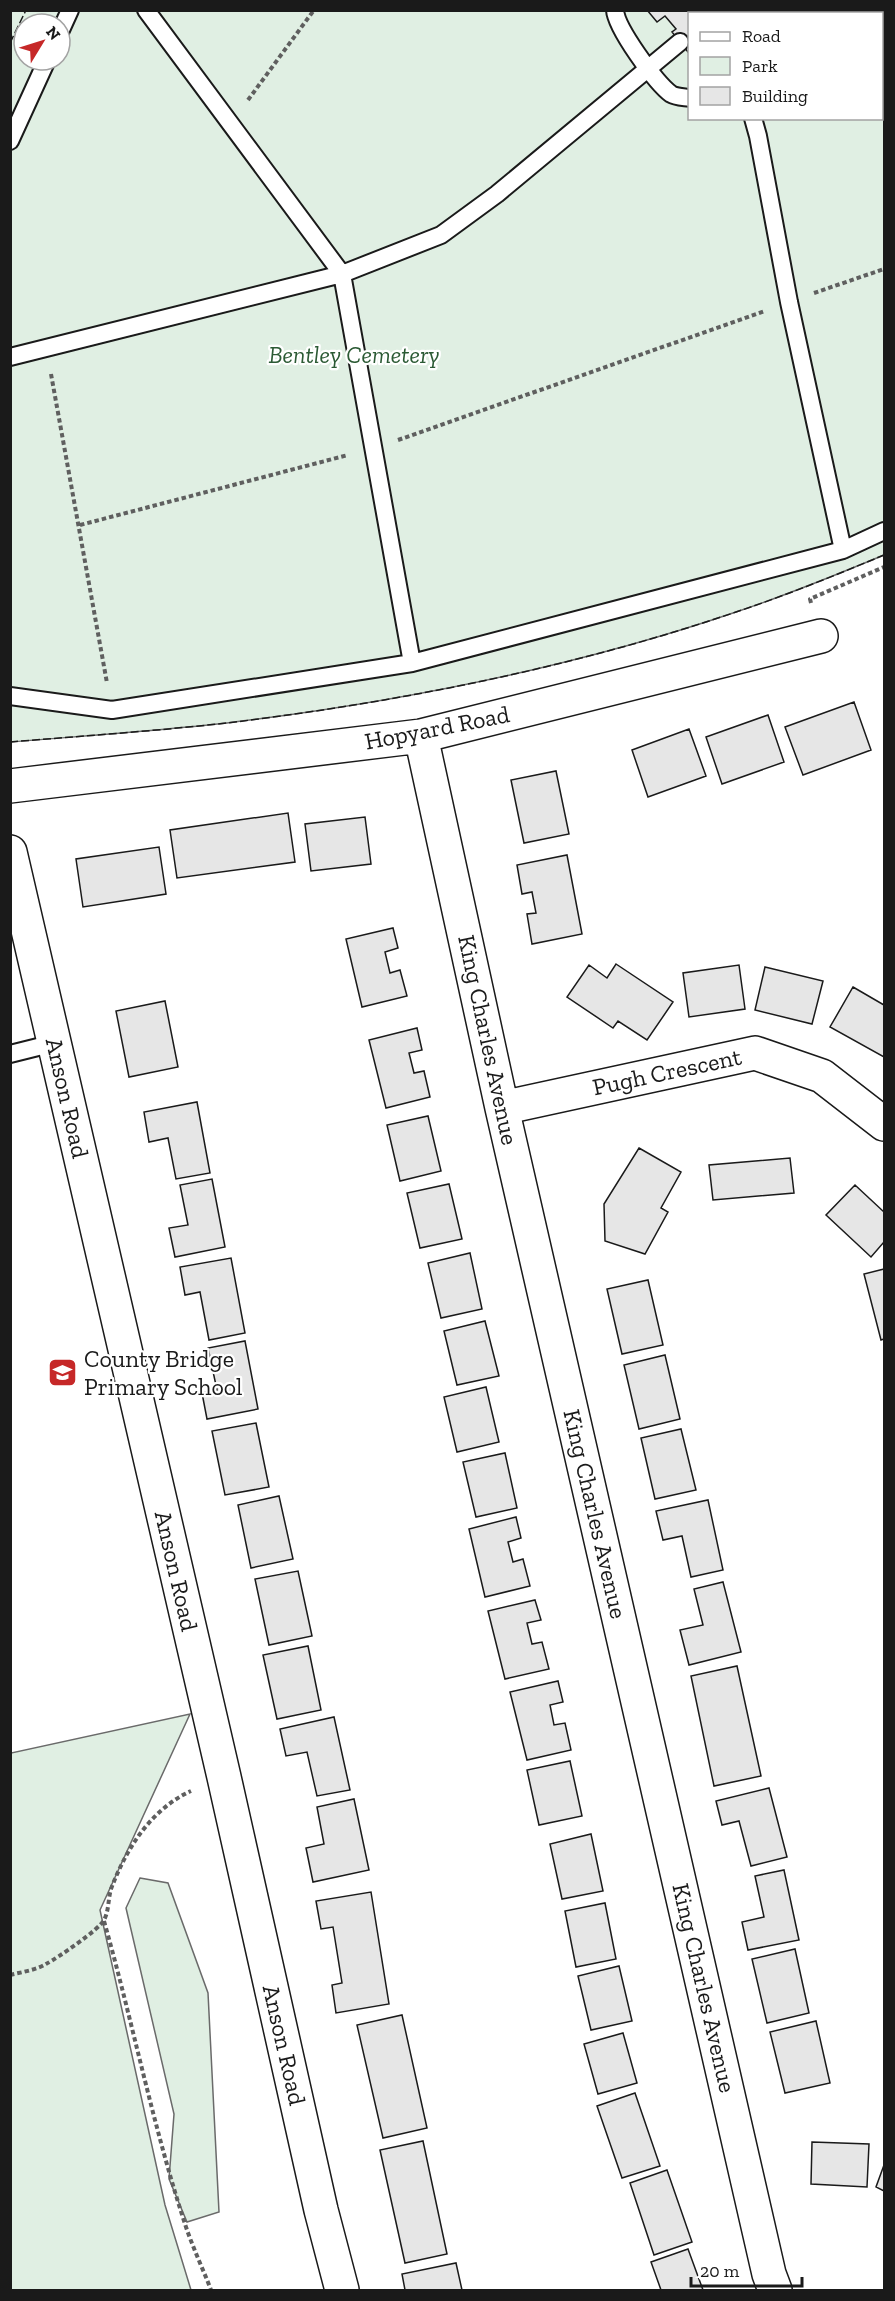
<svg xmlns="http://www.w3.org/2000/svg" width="895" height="2301" font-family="'Zilla Slab',serif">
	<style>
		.green { fill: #e0efe3; stroke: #6a6a6a; stroke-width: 1.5; fill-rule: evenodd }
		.building { fill: #e6e6e6; stroke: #1a1a1a; stroke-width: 1.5 }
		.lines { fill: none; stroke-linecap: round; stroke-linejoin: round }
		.service-casing { stroke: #1a1a1a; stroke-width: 20 }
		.minor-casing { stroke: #1a1a1a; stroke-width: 36 }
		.path { stroke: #5f5f5f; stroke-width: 4; stroke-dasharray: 4.5 3; stroke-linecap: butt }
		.service { stroke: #fff; stroke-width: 16 }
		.minor { stroke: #fff; stroke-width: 33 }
		.fence { stroke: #1a1a1a; stroke-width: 1.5; stroke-dasharray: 8 3; stroke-linecap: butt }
		.labels { text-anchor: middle; stroke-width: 4.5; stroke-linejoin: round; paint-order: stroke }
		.park-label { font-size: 24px; font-style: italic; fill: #2b5a34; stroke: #fff }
		.street-label { font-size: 24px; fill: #1a1a1a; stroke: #fff }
		.poi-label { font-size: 24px; fill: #1a1a1a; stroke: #fff; text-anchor: start }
	</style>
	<rect width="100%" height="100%" fill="#fff"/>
	<!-- green -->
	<path class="green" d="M10,11h874v544c-48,20 -97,40 -148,57 -164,56 -337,90 -509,111 -72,8 -144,13 -216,19zM690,14h192v104h-192zM24,24h36v36h-36z
		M190,1714l-90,196 65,295 26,85h-180v-537z
		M140,1878l28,5 40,110 11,219 -32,10 -18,-43 5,-65 -48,-206z"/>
	<!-- building -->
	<path class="building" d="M647,10h46l2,3 4,-3 2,4h-11v37l-2,1 -16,-20 4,-3 -11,-13 -8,6z
		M854,702l17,48 -68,25 -18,-48z
		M768,715l16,47 -62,22 -16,-47z
		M689,729l17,47 -58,21 -16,-47z
		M556,771l13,63 -45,9 -13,-63z
		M288,813l7,49 -118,16 -7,-48z
		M365,817l6,47 -60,7 -6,-47z
		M159,847l7,47 -83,13 -7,-48z
		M567,855l15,79 -50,10 -5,-30 9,-1 -4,-21 -10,2 -5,-29z
		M393,928l5,20 -13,4 5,21 10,-3 7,26 -45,11 -16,-68z
		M616,964l57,38 -26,38 -29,-19 -5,7 -46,-31 22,-32 18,13z
		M739,965l6,44 -56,8 -6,-44z
		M765,967l58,14 -11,43 -57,-14z
		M853,987l31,18v52l-54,-30z
		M165,1001l13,66 -49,10 -13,-66z
		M417,1028l5,22 -13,3 5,20 10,-2 6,26 -44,11 -17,-68z
		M197,1102l13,71 -34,6 -8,-41 -19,4 -5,-30z
		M428,1116l13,55 -41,10 -13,-56z
		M639,1148l42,24 -20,36 7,4 -23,42 -40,-13 -1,-37z
		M790,1158l4,35 -81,7 -4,-35z
		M212,1179l13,68 -50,10 -6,-29 19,-3 -8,-40z
		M449,1184l13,55 -42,9 -13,-55z
		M855,1185l29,27v30l-13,15 -45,-42z
		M470,1253l12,56 -41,9 -13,-55z
		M231,1258l14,75 -36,7 -9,-48 -15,3 -5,-28z
		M884,1269v70l-3,1 -17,-66z
		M648,1280l15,65 -41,9 -15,-65z
		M485,1321l14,55 -42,9 -13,-54z
		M245,1341l13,68 -51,10 -5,-26 15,-3 -9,-42z
		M665,1355l15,64 -41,10 -15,-64z
		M486,1387l13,55 -42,10 -13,-55z
		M256,1423l13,64 -44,8 -13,-64z
		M681,1429l15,61 -41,9 -14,-61z
		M505,1453l12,55 -41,9 -13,-55z
		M279,1496l14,63 -42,9 -13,-63z
		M708,1500l15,70 -32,7 -9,-41 -19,4 -7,-29z
		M516,1517l5,21 -13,4 5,20 10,-3 7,27 -45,11 -16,-68z
		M298,1571l14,65 -43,9 -14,-66z
		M723,1582l18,70 -52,13 -9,-35 23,-5 -9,-36z
		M535,1600l6,20 -14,3 5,21 10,-2 7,27 -44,10 -17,-68z
		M308,1646l13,64 -44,9 -14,-64z
		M737,1666l24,110 -47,10 -23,-110z
		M558,1681l5,21 -13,3 4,20 11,-2 6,27 -44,10 -17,-68z
		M334,1717l16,73 -33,6 -10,-44 -21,4 -6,-27z
		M570,1761l12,55 -43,9 -12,-55z
		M769,1788l18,69 -36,9 -12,-45 -17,4 -6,-24z
		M354,1799l15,71 -56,12 -7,-34 18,-4 -7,-37z
		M591,1834l12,57 -41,8 -12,-55z
		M784,1870l15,70 -51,10 -6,-28 22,-5 -9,-41z
		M371,1892l18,112 -53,9 -4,-28 10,-2 -9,-56 -12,2 -5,-28z
		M605,1903l11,56 -40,8 -11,-56z
		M795,1949l14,64 -42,10 -15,-64z
		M619,1966l13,55 -41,9 -13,-54z
		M402,2015l25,113 -44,10 -26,-113z
		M816,2021l14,62 -45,10 -15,-61z
		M623,2033l14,50 -39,11 -14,-50z
		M635,2093l25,73 -38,12 -25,-72z
		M423,2141l24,113 -42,9 -25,-113z
		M812,2142l57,2 -2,43 -56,-3z
		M884,2165v26l-8,-4z
		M667,2170l25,72 -38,13 -24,-72z
		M688,2249l15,41h-42l-10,-28z
		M456,2263l6,27h-57l-3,-16z"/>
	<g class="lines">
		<defs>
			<path id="service" d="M146,10l196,264 70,389
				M615,10c1,18 41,73 56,84 5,3 13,3 19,4
				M715,10l1,4
				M795,14l4,-4
				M60,32l10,-22
				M753,118l5,18 31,166 54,248
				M10,141l37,-81
				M10,357l332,-83 99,-39 56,-41 183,-152
				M10,696l102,14 300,-47 431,-113 41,-19
				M10,1054l44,-11"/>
			<path id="minor" d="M421,736l81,372 267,1166 6,16
				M10,786l411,-50 400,-100
				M10,852l214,925 97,433 21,80
				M502,1108l253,-55 67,23 62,48"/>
		</defs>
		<!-- service casing -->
		<use href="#service" class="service-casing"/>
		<!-- minor casing -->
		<use href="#minor" class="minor-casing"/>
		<!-- path -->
		<path class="path" d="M248,100l66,-90
			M814,293l70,-24
			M51,374l56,309
			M398,440l367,-129
			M80,525l268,-70
			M811,603l-1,-4 74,-32
			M104,1921c29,102 49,206 82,306 7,21 17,42 25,63
			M10,1975c12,-3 26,-5 36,-11 10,-5 54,-35 58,-44 5,-9 4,-21 7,-31 15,-40 40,-80 80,-98"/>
		<!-- service -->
		<use href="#service" class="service"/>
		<!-- minor -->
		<use href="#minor" class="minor"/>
		<!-- fence -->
		<path class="fence" d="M10,43l16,-33
			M10,742c73,-6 145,-11 217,-19 172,-21 345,-55 509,-111 51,-17 100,-37 148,-57"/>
	</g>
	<!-- icons -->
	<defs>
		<symbol id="school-square" viewBox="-11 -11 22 22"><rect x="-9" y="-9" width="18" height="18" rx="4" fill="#c62828" stroke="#fff"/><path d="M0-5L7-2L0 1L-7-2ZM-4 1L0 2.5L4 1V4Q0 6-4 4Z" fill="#fff"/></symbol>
	</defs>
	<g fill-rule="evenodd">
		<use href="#school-square" x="46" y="1356" width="33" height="33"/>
	</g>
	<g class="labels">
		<!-- park labels -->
		<g class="park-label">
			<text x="354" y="363">Bentley Cemetery</text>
		</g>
		<!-- street labels -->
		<g class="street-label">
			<text transform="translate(437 728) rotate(-11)" y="8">Hopyard Road</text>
			<text transform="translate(488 1040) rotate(78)" y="8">King Charles Avenue</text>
			<text transform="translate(667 1072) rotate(-12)" y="8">Pugh Crescent</text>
			<text transform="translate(67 1098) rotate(77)" y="8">Anson Road</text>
			<text transform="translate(595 1514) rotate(77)" y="8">King Charles Avenue</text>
			<text transform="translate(176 1571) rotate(77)" y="8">Anson Road</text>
			<text transform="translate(704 1988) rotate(77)" y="8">King Charles Avenue</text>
			<text transform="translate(284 2045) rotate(77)" y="8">Anson Road</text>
		</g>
		<!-- poi labels -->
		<g class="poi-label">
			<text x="84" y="1367">County Bridge<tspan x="84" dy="28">Primary School</tspan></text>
		</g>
	</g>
	<!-- border -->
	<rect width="895" height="2301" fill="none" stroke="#1a1a1a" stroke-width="24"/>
	<!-- legend -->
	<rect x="688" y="12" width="195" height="108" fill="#ffffff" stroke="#a3a3a3" stroke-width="1.5"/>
	<rect x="700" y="32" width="30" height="9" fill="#ffffff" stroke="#a3a3a3" stroke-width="1.5"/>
	<text x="742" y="42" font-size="18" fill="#1a1a1a">Road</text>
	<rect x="700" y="57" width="30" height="18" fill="#e0efe3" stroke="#a3a3a3" stroke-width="1.5"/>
	<text x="742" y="72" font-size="18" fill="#1a1a1a">Park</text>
	<rect x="700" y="87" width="30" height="18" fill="#e6e6e6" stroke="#a3a3a3" stroke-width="1.5"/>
	<text x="742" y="102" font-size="18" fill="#1a1a1a">Building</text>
	<!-- north arrow -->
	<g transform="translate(42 42) rotate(52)"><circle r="28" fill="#ffffff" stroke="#a3a3a3" stroke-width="1.5"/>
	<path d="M0-4.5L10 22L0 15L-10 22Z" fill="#c62828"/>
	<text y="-9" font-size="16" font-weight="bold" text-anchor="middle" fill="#1a1a1a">N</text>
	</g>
	<!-- scale -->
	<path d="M691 2277v9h111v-9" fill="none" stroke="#1a1a1a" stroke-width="3"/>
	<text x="700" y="2277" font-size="18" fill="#1a1a1a" stroke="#ffffff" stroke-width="4.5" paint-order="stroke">20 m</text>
</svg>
